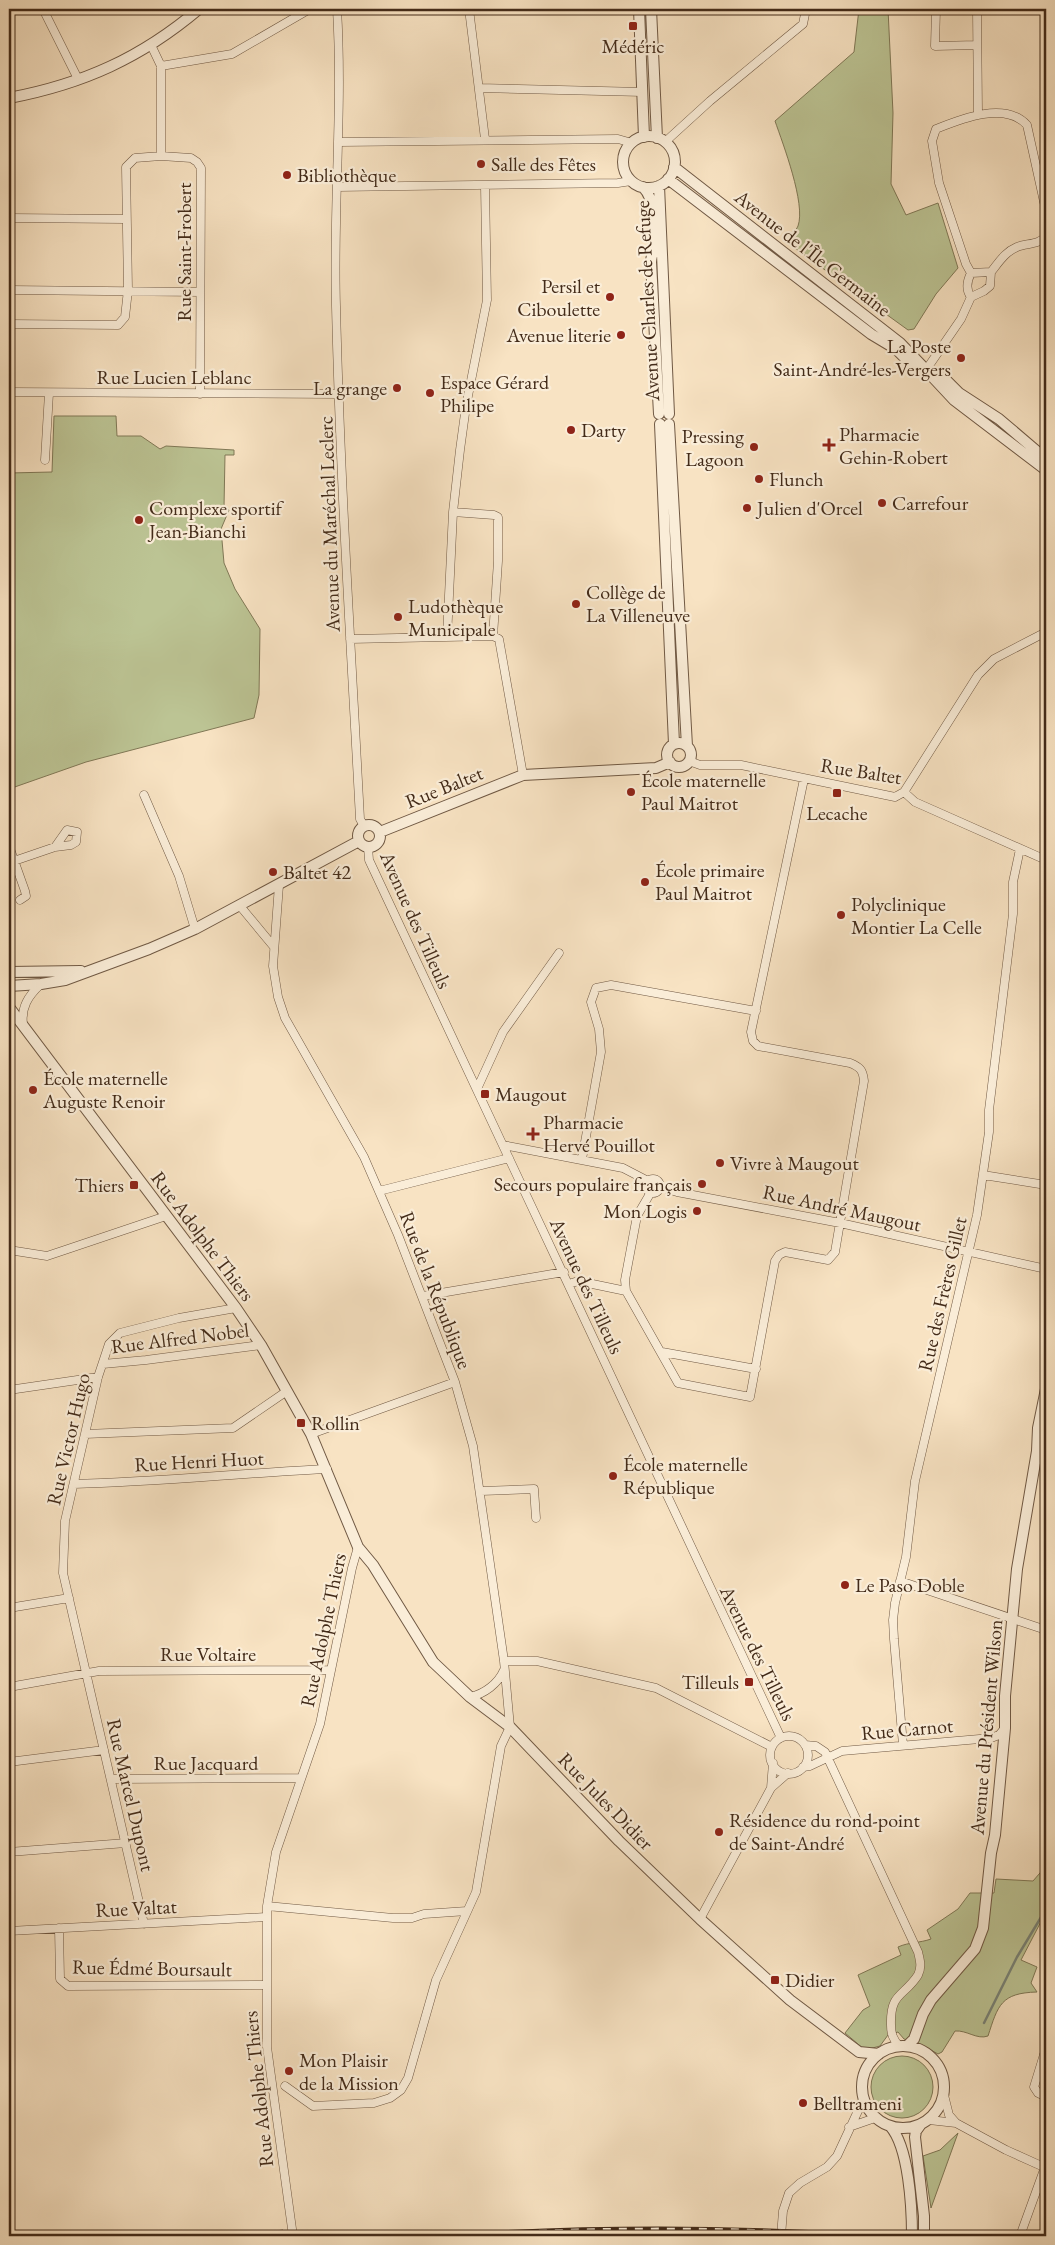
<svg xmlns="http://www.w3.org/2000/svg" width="1055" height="2245" font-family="'EB Garamond',serif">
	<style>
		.green { fill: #bcc494; stroke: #807856 }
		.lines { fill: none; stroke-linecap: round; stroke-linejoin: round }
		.stream { stroke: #798377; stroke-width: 2.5 }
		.minor-casing { stroke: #705944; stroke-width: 9 }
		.tertiary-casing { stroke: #705944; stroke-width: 12 }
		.minor { stroke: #faedd8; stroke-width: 8 }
		.tertiary { stroke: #faedd8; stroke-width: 10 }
		.rail-casing { stroke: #432b19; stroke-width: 4.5 }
		.rail { stroke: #faedd8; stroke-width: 2.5; stroke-dasharray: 8; stroke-linecap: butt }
		.poi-dot { fill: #8f2418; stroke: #faedd8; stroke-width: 2 }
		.labels { text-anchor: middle; stroke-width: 4.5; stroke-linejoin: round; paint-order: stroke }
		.poi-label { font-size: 20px; fill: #432b19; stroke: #faedd8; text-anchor: start }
		.street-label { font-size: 20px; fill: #432b19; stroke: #faedd8 }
	</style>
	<rect width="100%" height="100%" fill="#f8e3c3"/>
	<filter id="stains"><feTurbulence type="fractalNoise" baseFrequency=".004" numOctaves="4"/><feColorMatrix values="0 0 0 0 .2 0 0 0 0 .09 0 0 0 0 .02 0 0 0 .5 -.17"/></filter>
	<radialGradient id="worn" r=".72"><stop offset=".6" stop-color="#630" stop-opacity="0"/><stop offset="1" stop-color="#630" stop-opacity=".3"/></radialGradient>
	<!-- green -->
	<path class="green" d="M859,9h29l5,104 -2,71 15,31 32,-12 20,65 -22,26 -22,35 -6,1 -123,-89c4,-4 11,-10 13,-15 8,-22 -15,-82 -23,-105l79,-69z
		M54,416h62l1,20h24l19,13 6,-3 68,4v5h-9l-1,52 5,3 -8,19 3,34 11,26 25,40 -1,66 -5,23 -168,44 -77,27v-316l43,-1z
		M1046,1866v46l-25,48 16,7 -6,16 6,9c-36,1 -39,13 -49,44 -11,4 -21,-6 -33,-5l-13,21 -4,2 -18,-10 -16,-5 -6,-7 -10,3 -8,11 -15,4 -20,-17 18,-23 7,-4 -12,-31 43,-20 -3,-8c11,-5 22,-4 33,-8l-4,-9 31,-21 12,-16h24l2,-14 37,2z
		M871 2087a31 31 0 1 1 62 0a31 31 0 1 1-62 0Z
		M958,2133l-27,75 -8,-52 17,-6z
		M283,2230l2,6h-49z"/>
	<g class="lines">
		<!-- stream -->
		<path class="stream" d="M984,2023l33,-66 29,-48"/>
		<defs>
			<path id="minor" d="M43,9l35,70
				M337,9c6,99 -4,198 -1,297 4,171 15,342 24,513l4,7
				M469,9l16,130
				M936,9l-1,37 42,-1
				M977,9l1,105
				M151,45l10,21v90
				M161,66l71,-12 76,-44
				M479,88l164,4
				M339,142l279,-3 14,4
				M665,142l45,-41 93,-77 3,-15
				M337,187l281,-4 13,-2
				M9,218l116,1
				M991,272c8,-10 14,-20 26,-25 10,-4 22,-2 29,-11
				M971,273l-5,-9 -27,-81 -7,-42 4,-12c25,-10 69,-28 91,-4l19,86
				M9,290l191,2
				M9,324l109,1 7,-8 3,-27 -2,-123 9,-9 26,-2 30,2 6,4 4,6 -1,226
				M926,370l35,-51 10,-22 13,-6 6,-5 1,-14 -20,1c-4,8 -6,16 0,24
				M9,392l331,2
				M45,460l4,-67
				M453,512l41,3 4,2v44l-5,75
				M447,637l6,-125 7,-62 6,-44 21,-106 -2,-114
				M350,639l143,-3 6,3 24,136
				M689,761l11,4h41l154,32 9,-5
				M904,792l74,-117 16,-16 52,-27
				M904,792l11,10 131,58
				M144,795l35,81 16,53
				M9,846l16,45 1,5 -6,4
				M368,847l1,13 412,878
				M14,861l41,-14 16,-2 5,-3 1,-10 -10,-2 -12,17
				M279,885l-6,81 5,31 7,21 79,139 34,78 57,147 18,64 31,215 6,66 -9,19 -25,146 -40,88 -28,98 -7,12 -11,8 -16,5 -61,3 -28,-20
				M240,906l34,41
				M23,1025c-2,-18 5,-29 18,-41
				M477,1089l26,-57 56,-79
				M503,1145l120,23 25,13
				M582,1159l19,-107 -2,-23 -8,-27 5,-14 15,-3 145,26
				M983,1175l63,10
				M646 1186a7 7 0 1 1 14 0a7 7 0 1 1-14 0Z
				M660,1187l17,5 163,31 206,46
				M379,1191l130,-33
				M651,1192l-14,24 -12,64 1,11 52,92 72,14 25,-136 4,-6 6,-3 43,8 7,-8 29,-171c-1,-11 -4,-14 -14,-18l-92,-17 -5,-5 -2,-9 53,-253
				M9,1250l38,6 119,-40
				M569,1284l9,-3 48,10
				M423,1296l141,-24
				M662,1352l94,17
				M103,1364l43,-4 115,-15
				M9,1390l89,-13
				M85,1434l148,-6 54,-37
				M311,1434l144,-52
				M74,1484c84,-2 168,-11 253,-15
				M481,1491l53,-2 2,29
				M900,1581l146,49
				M9,1608l60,-10
				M504,1661h33l119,27 116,59
				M9,1687l90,-16 231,-1
				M470,1697c14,-3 28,-13 34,-27
				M770 1755a19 19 0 1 1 38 0a19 19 0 1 1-38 0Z
				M805,1745l11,1 9,6 93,200c2,8 4,15 0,23 -14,22 -28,17 -27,50 0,9 2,14 8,21
				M903,1745l-9,-106 -1,-19 2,-17 11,-46 9,-76 62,-266 12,-83v-22l24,-196v-32l7,-33
				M9,1762l95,-12
				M803,1767l7,-1 32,-15 149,-13 8,-3 6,-7
				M111,1779l190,-1
				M771,1788l2,-25
				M9,1852l117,-9
				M267,1906l126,12h19l12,-4 43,-3
				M700,1919l71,-131 17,-15
				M144,1924l-81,-351 2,-52 33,-144 11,-33 11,-11 59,-15 57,-10
				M59,1928l1,51 8,7 198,-1
				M9,1931l257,-14
				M1046,2048l-12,39 4,6 8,4
				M944,2095l5,20 7,8
				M929,2120l27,3 50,27 40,18
				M849,2127l26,-9
				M293,2236l-26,-189v-141l9,-54 44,-128 32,-156 6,-21
				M781,2236l2,-25 6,-18 11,-10 27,-16 10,-11 27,-58
				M1020,2236l25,-69"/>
			<path id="tertiary" d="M639,9l5,128
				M651,9l6,129
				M9,98c74,-14 132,-40 190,-89
				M623 162a26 26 0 1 1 52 0a26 26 0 1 1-52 0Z
				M674,167l226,176 26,27 18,8 15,15 40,26 47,40
				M668,179l203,155 25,15 17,17 13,4 28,30 92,70
				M659,186l10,228
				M643,187c13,13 12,41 11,59 0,5 -3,10 -3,16l8,152
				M660,424l14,320
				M669,424l18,322
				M667 755a12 12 0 1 1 24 0a12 12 0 1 1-24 0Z
				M358 836a11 11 0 1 1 22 0a11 11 0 1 1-22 0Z
				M380,832l143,-57 133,-7 14,-6
				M9,972l72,-1
				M9,986l32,-2 24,-4 84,-31 46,-20 164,-88
				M9,1007l227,301 25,37 50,89 47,113 15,18 60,97 37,35 40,30 109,114 81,78 90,81 69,52 20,2
				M907,2046l7,-7 9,-25 8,-14 44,-51 8,-21 8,-75 4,-18 10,-107v-32l12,-127 20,-118 1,-23 8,-39
				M862 2087a41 41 0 1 1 82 0a41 41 0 1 1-82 0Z
				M921,2124l-5,7 -1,6 9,79v20
				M890,2126c19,21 22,82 22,110"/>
		</defs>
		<!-- minor casing -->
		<use href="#minor" class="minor-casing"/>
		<!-- tertiary casing -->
		<use href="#tertiary" class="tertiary-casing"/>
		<!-- minor -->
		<use href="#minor" class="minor"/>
		<!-- tertiary -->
		<use href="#tertiary" class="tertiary"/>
		<defs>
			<path id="rail" d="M443,2236c147,-10 296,-9 442,0"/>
		</defs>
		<!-- rail casing -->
		<use href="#rail" class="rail-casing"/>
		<!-- rail -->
		<use href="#rail" class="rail"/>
	</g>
	<!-- markers -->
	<g class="poi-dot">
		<rect x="628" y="21" width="10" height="10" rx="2.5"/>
		<circle cx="481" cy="164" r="5"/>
		<circle cx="287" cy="175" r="5"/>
		<circle cx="610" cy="297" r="5"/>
		<circle cx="621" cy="335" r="5"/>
		<circle cx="961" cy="358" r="5"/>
		<circle cx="397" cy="388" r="5"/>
		<circle cx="430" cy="393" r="5"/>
		<circle cx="571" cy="430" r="5"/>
		<path d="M826.5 437.5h5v5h5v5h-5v5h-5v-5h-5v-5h5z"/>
		<circle cx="754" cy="447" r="5"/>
		<circle cx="759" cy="479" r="5"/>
		<circle cx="882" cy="503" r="5"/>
		<circle cx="747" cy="508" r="5"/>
		<circle cx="139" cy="520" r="5"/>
		<circle cx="576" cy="604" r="5"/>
		<circle cx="398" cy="617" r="5"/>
		<circle cx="631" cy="792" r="5"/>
		<rect x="832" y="788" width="10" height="10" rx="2.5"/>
		<circle cx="273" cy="872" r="5"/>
		<circle cx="645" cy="882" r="5"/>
		<circle cx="841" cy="915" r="5"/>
		<circle cx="33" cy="1090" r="5"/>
		<rect x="480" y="1089" width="10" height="10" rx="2.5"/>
		<path d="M530.5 1126.5h5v5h5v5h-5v5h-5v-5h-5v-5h5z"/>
		<circle cx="720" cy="1163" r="5"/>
		<circle cx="702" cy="1184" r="5"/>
		<rect x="129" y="1180" width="10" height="10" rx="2.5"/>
		<circle cx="697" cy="1211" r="5"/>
		<rect x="296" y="1418" width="10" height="10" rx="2.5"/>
		<circle cx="613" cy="1476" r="5"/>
		<circle cx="845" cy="1585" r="5"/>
		<rect x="744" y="1677" width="10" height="10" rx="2.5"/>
		<circle cx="719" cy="1832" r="5"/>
		<rect x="770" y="1975" width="10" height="10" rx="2.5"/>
		<circle cx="289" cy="2071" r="5"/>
		<circle cx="803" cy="2103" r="5"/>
	</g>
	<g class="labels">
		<!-- poi labels -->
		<g class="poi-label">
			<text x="633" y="53" text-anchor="middle">Médéric</text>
			<text x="491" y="171">Salle des Fêtes</text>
			<text x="297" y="182">Bibliothèque</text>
			<text x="600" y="293" text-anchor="end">Persil et<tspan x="600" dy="23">Ciboulette</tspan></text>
			<text x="611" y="342" text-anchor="end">Avenue literie</text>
			<text x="951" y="353" text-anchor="end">La Poste<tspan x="951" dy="23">Saint-André-les-Vergers</tspan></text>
			<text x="440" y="389">Espace Gérard<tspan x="440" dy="23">Philipe</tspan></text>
			<text x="387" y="395" text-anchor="end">La grange</text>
			<text x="581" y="437">Darty</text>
			<text x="839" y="441">Pharmacie<tspan x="839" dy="23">Gehin-Robert</tspan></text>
			<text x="744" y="443" text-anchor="end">Pressing<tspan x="744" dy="23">Lagoon</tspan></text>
			<text x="769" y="486">Flunch</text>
			<text x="892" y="510">Carrefour</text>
			<text x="149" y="515">Complexe sportif<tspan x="149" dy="23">Jean-Bianchi</tspan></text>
			<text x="757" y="515">Julien d'Orcel</text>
			<text x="586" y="599">Collège de<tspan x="586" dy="23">La Villeneuve</tspan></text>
			<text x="408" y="613">Ludothèque<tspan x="408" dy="23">Municipale</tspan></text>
			<text x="641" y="787">École maternelle<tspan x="641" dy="23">Paul Maitrot</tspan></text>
			<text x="837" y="820" text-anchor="middle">Lecache</text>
			<text x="655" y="877">École primaire<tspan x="655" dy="23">Paul Maitrot</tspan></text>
			<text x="283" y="879">Baltet 42</text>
			<text x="851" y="911">Polyclinique<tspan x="851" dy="23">Montier La Celle</tspan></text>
			<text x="43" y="1085">École maternelle<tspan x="43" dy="23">Auguste Renoir</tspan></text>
			<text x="495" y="1101">Maugout</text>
			<text x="543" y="1129">Pharmacie<tspan x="543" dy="23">Hervé Pouillot</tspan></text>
			<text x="730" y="1170">Vivre à Maugout</text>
			<text x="692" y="1191" text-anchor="end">Secours populaire français</text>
			<text x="124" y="1192" text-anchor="end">Thiers</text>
			<text x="687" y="1218" text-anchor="end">Mon Logis</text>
			<text x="311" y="1430">Rollin</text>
			<text x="623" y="1471">École maternelle<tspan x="623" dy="23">République</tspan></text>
			<text x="855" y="1592">Le Paso Doble</text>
			<text x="739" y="1689" text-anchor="end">Tilleuls</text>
			<text x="729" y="1827">Résidence du rond-point<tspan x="729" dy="23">de Saint-André</tspan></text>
			<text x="785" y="1987">Didier</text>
			<text x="299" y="2067">Mon Plaisir<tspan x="299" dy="23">de la Mission</tspan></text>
			<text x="813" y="2110">Belltrameni</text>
		</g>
		<!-- street labels -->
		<g class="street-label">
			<text transform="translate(184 252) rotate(-90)" y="7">Rue Saint-Frobert</text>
			<text transform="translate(813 253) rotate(38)" y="7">Avenue de l'Île Germaine</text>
			<text transform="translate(647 301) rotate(-93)" y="7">Avenue Charles de Refuge</text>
			<text x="174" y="384">Rue Lucien Leblanc</text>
			<text transform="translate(329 524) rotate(-92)" y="7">Avenue du Maréchal Leclerc</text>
			<text transform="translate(861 771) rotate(9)" y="7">Rue Baltet</text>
			<text transform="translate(444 787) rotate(-22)" y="7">Rue Baltet</text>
			<text transform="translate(416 920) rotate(66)" y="7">Avenue des Tilleuls</text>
			<text transform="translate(842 1208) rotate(12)" y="7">Rue André Maugout</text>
			<text transform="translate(203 1236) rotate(53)" y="7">Rue Adolphe Thiers</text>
			<text transform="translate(587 1286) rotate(65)" y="7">Avenue des Tilleuls</text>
			<text transform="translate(436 1290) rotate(69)" y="7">Rue de la République</text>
			<text transform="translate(942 1294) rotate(-77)" y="7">Rue des Frères Gillet</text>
			<text transform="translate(180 1338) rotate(-7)" y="7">Rue Alfred Nobel</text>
			<text transform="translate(68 1439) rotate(-77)" y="7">Rue Victor Hugo</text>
			<text transform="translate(199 1461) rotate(-3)" y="7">Rue Henri Huot</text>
			<text transform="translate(323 1630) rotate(-78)" y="7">Rue Adolphe Thiers</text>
			<text transform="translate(758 1653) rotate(64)" y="7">Avenue des Tilleuls</text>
			<text x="208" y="1661">Rue Voltaire</text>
			<text transform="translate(986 1727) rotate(-85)" y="7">Avenue du Président Wilson</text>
			<text transform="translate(907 1729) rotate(-5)" y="7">Rue Carnot</text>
			<text x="206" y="1770">Rue Jacquard</text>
			<text transform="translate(131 1795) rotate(77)" y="7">Rue Marcel Dupont</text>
			<text transform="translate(606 1801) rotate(46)" y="7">Rue Jules Didier</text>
			<text transform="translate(136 1908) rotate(-3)" y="7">Rue Valtat</text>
			<text transform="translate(152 1968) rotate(1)" y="7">Rue Édmé Boursault</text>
			<text transform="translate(258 2089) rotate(-96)" y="7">Rue Adolphe Thiers</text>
		</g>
	</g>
	<!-- margin -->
	<rect width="1055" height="2245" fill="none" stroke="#f8e3c3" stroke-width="30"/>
	<rect x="10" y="10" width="1035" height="2225" fill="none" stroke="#432b19" stroke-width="2.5"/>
	<rect x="15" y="15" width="1025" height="2215" fill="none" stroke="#432b19"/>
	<rect width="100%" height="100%" filter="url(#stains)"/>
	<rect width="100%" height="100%" fill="url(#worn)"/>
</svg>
